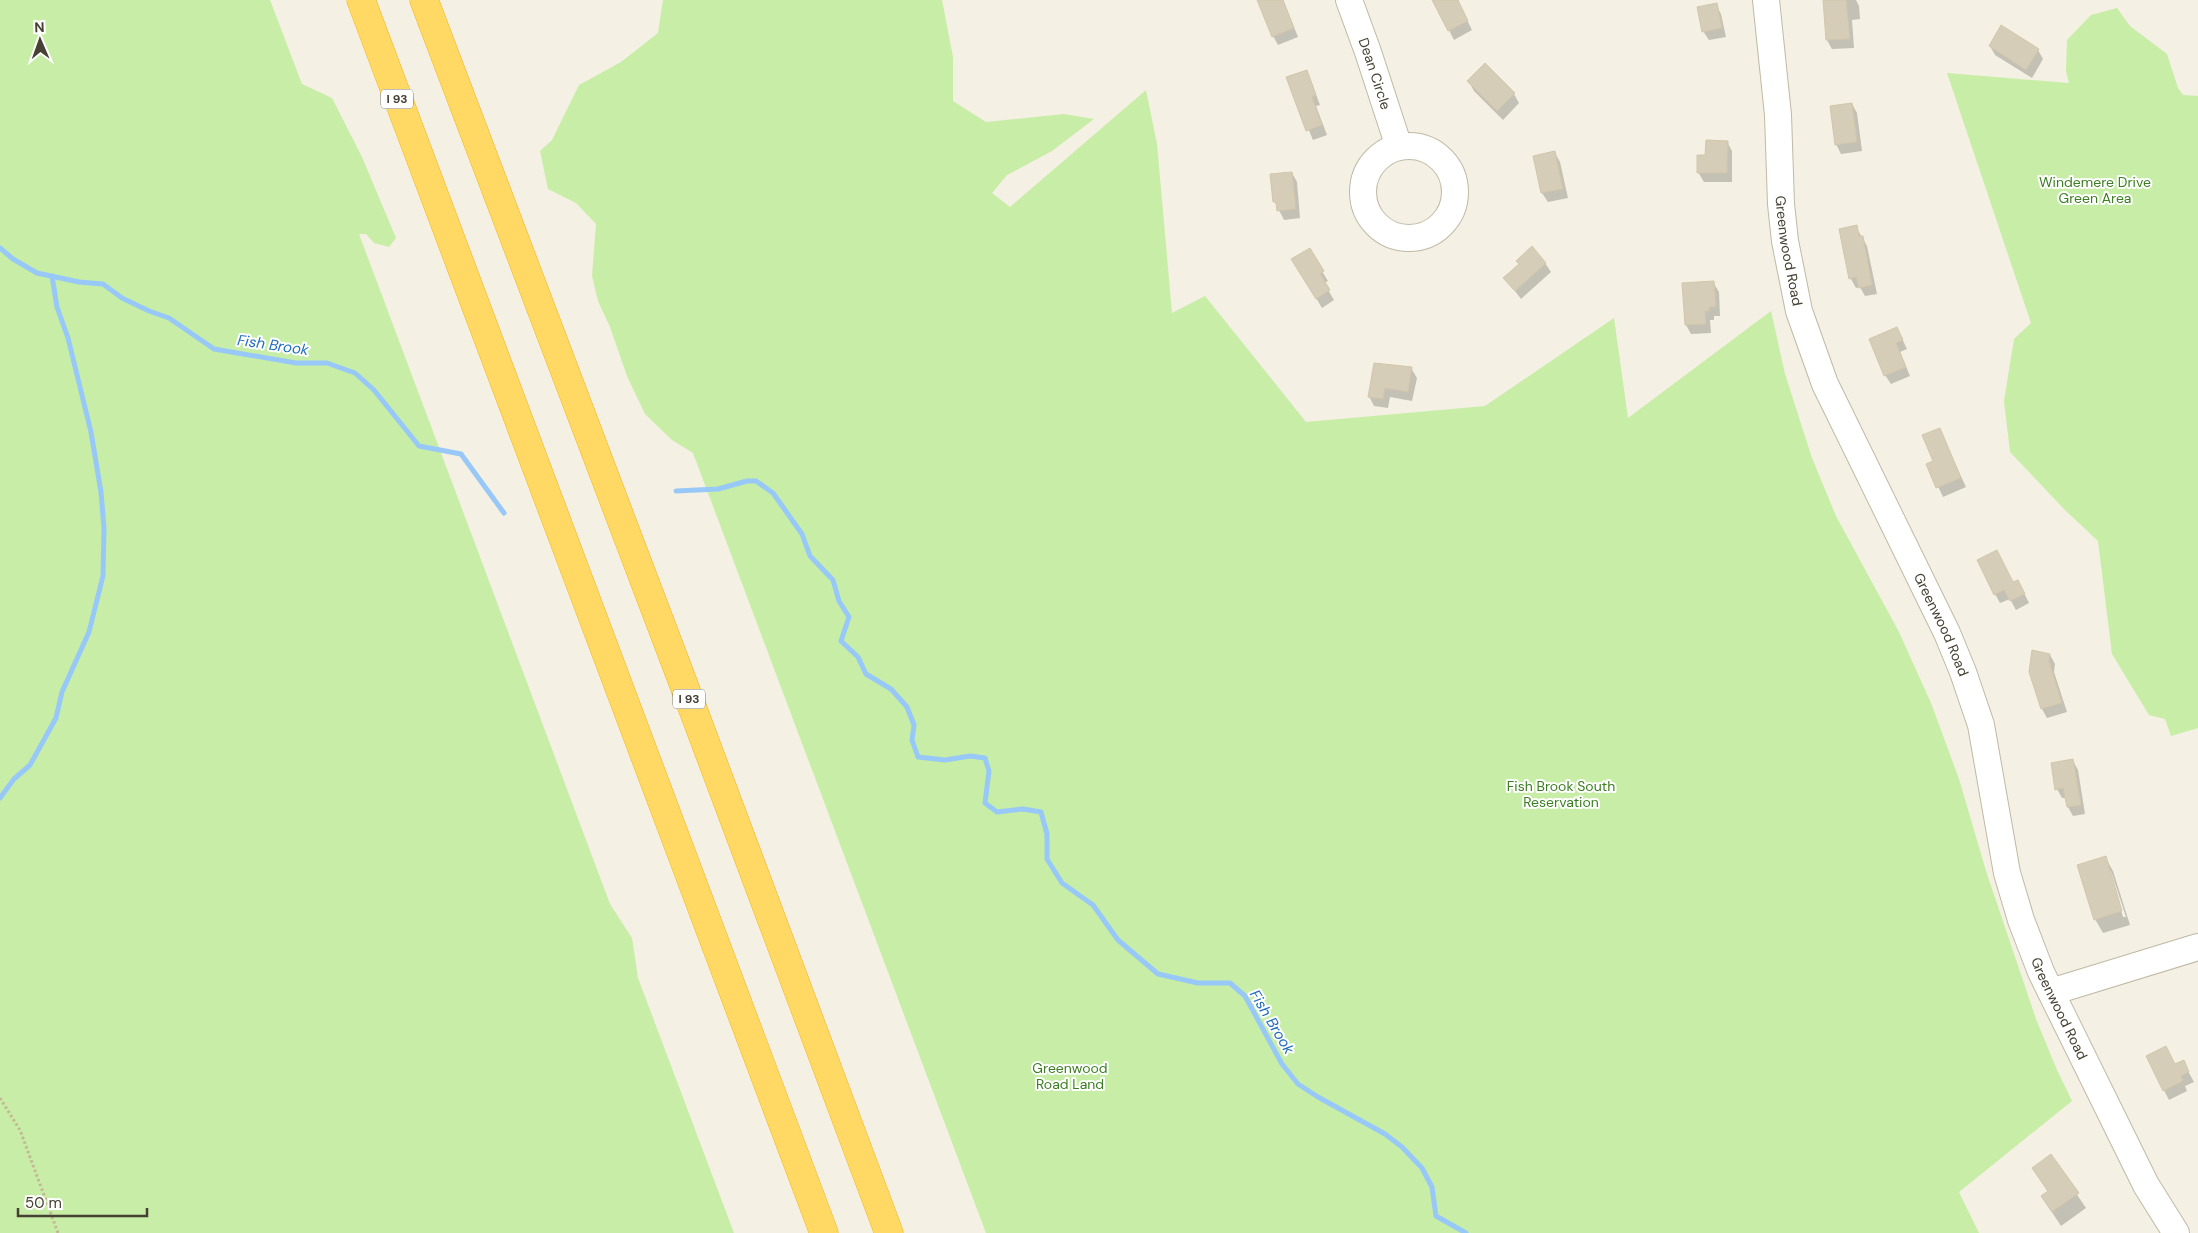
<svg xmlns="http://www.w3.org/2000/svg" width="2198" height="1233" font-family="'DM Sans',sans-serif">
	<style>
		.green { fill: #c7eda7 }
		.shadow { fill: #0003; fill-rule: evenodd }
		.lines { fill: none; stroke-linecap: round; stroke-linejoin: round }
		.stream { stroke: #98c8f8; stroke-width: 5 }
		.building { fill: #d6cdb8; stroke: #d2c6aa }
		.minor-casing { stroke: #c0b9a5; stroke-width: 28 }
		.highway-casing { stroke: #efb623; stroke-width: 29 }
		.path { stroke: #c4b795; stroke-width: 3; stroke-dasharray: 2.5 2.5; stroke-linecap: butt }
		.minor { stroke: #fff; stroke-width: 26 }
		.highway { stroke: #ffd963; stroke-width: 28 }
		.labels { text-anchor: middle; stroke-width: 4; stroke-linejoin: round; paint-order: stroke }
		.shield { fill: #fff; stroke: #7e7a70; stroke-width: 1 }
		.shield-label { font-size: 12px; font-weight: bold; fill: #464133 }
		.street-label { font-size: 14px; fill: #464133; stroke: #fff }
		.park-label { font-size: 14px; fill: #3b7e20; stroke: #fff }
		.water-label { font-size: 15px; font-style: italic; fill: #206dbe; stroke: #fff }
	</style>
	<rect width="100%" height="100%" fill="#f4f0e3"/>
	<!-- green -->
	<path class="green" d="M0,0h270l32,84 30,14 30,59 34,81 -7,9 -15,-4 -8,-9h-7l251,670 22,34 6,40 96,255h-734z
		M663,0h279l11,57v44l33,21 78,-8 30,5 -42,32 -45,24 -15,18 18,14 136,-117 11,54 15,169 33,-17 101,126 179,-16 129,-88 14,100 143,-107 14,63 27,84 24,58 63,116 32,71 28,76 27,92 50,148 21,51 15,31 -113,91 20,41h-993l-293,-780 -21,-13 -27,-26 -18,-38 -17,-49 -12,-26 -6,-25 4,-52 -20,-21 -28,-14 -8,-38 12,-11 27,-55 42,-23 37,-29z
		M2117,8l13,18 37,28 11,34 5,7 15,1v632l-27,8 -6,-17 -16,-4 -37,-61 -14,-113 -33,-31 -55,-58 -6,-51 10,-62 17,-16 -84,-250 122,10 -3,-12 1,-31 24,-25z"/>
	<!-- shadow -->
	<path class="shadow" d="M1265,0h18l15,37 -20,8 -5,-9z
		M1434,0h23l15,30 -18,10z
		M1824,0h32l3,6 1,13 -8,1 2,28 -22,1 -5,-9z
		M1716,5l5,9 5,23 -17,3 -6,-9z
		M1990,46l48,4 5,9 -11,19 -37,-23z
		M1307,71l13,34 -4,1 11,29 -14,5 -26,-62z
		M1469,82l45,12 5,9 -16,17 -29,-29z
		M1852,104l5,9 5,38 -21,3 -5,-10z
		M1727,142l5,9v31h-28l-6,-10 9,-16z
		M1555,153l5,9 8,36 -20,4 -6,-9 -8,-36z
		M1292,173l5,9 3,36 -16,2 -9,-18 -3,-27z
		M1856,227l11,19 10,48 -12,2 -5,-9 -4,1 -5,-9z
		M1309,250l19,31 -4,2 10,17 -12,8 -29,-49z
		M1545,263l6,9 -30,27 -16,-21z
		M1713,282l6,10 1,24h-6v4h-4l1,13 -20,1 -5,-9z
		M1897,328l10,21 -7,3 10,24 -19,8 -6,-9z
		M1411,368l6,10 -5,23 -22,-4 -2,11 -14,-2 -5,-10z
		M1939,429l27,58 -23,10 -15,-32 7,-3z
		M2018,581l11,22 -13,7 -6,-11 -10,4 -5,-9z
		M2050,655l5,9 -1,8 13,40 -20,6 -5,-9 -11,-37z
		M2073,761l5,9 7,44 -12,2 -5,-9 -2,-9h-4l-5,-9z
		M2105,857l8,14 17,54 -27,8 -8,-14zM2109,871h2l15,46h-3z
		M2147,1057l41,14 6,11 -9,4 2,5 -18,9z
		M2051,1156l35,52 -25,18 -19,-29 6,-5 -15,-23z"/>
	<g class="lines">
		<!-- stream -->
		<path class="stream" d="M0,248l13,11 24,14 42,9 24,2 19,14 27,13 20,7 45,31 82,14h31l28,10 19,17 45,56 42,8 43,59
			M676,491l42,-2 29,-8h9l17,12 29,41 8,22 23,24 6,21 10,16 -8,24 17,16 8,17 25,15 16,18 7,18 -2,15 6,17 27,3 25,-4 15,2 4,13 -4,32 12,9 26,-3 18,3 6,22v25l15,24 31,22 25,35 40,34 40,9h32l15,13 37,68 16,20 20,13 67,37 17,13 20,21 10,19 4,29 30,17
			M0,798l14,-19 16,-14 26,-47 6,-26 27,-60 14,-56 1,-48 -3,-36 -10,-60 -23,-94 -11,-31 -5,-31"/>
	</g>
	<!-- building -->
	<path class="building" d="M1257,0h26l11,28 -22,9z
		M1432,0h26l10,21 -20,10z
		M1823,0h23l4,39 -24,1z
		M1717,3l5,25 -20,4 -5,-25z
		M2001,25l38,24 -13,21 -37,-24z
		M1485,63l30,30 -18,18 -30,-30z
		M1307,70l9,25 -4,2 10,28 -16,6 -20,-54z
		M1852,103l5,39 -22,3 -5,-39z
		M1706,140l22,1 -1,32h-30v-18h8z
		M1555,151l8,38 -22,4 -8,-37z
		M1292,172l4,37 -19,2 -1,-9h-3l-3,-28z
		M1857,225l2,11h4l9,49 -13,3 -3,-11 -7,2 -10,-50z
		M1532,246l14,17 -31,28 -12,-13 16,-14 -3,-3z
		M1310,248l14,23 -4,3 10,16 -14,9 -25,-40z
		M1714,281l2,26h-7v4h-4l1,13 -21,1 -3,-42z
		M1897,327l6,13 -7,3 10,24 -22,9 -15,-37z
		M1374,363l38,4 -4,25 -23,-4 -2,11 -15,-2z
		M1940,428l21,50 -25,10 -10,-24 7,-3 -11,-26z
		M1997,550l16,32 5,-2 7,14 -15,7 -6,-11 -10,5 -17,-35z
		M2032,650l18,4 -1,7 13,42 -21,6 -12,-37z
		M2073,759l8,46 -14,2 -4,-19 -8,2 -4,-27z
		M2106,856l16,55 -28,9 -17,-55z
		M2166,1046l9,18 9,-4 5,12 -8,4 2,5 -20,10 -17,-35z
		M2051,1154l28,39 -27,19 -11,-16 7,-5 -16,-23z"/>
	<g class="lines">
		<defs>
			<g id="minor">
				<path id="s1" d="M1349,0l19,52 31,95"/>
				<path id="s2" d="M1766,0l12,115 3,89 4,37 14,70 26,73 122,249 16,39 18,53 26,148 14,47 20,52 105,213 30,48"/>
				<circle cx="1409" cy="192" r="46"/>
				<path d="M2051,992l147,-45"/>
			</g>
			<path id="highway" d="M361,0l463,1233
				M424,0l255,672 210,561"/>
		</defs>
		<!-- minor casing -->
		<use href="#minor" class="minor-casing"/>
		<!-- highway casing -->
		<use href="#highway" class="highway-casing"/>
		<!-- path -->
		<path class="path" d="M0,1098l20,32 38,103"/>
		<!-- minor -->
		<use href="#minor" class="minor"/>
		<!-- highway -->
		<use href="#highway" class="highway"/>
	</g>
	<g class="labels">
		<!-- shield labels -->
		<g class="shield">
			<rect x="381" y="89.5" width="32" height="19" rx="4"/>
			<rect x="673" y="689.5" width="32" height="19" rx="4"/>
		</g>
		<g class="shield-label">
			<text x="397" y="103">I 93</text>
			<text x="689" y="703">I 93</text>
		</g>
		<!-- street labels -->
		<g class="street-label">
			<text dy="5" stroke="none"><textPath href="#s1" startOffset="78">Dean Circle</textPath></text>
			<text dy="5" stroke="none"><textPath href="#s2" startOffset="252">Greenwood Road</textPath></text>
			<text dy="5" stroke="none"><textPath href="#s2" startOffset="658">Greenwood Road</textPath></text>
			<text dy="5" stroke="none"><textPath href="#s2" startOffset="1062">Greenwood Road</textPath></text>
		</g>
		<!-- park labels -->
		<g class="park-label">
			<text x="2095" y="187">Windemere Drive<tspan x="2095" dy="16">Green Area</tspan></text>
			<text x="1561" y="791">Fish Brook South<tspan x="1561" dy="16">Reservation</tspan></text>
			<text x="1070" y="1073">Greenwood<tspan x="1070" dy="16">Road Land</tspan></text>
		</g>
		<!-- water labels -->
		<g class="water-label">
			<text transform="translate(273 345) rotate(8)" y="5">Fish Brook</text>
			<text transform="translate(1272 1022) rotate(59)" y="5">Fish Brook</text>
		</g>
	</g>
	<!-- north arrow -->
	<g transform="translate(40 40) rotate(358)" stroke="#ffffff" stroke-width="4" paint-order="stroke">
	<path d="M0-4L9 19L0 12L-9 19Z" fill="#464133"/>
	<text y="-8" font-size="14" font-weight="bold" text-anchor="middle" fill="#464133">N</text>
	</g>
	<!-- scale -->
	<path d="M18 1208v8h129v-8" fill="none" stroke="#464133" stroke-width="2.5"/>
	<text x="25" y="1208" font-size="15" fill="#464133" stroke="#ffffff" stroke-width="4" paint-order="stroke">50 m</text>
</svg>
